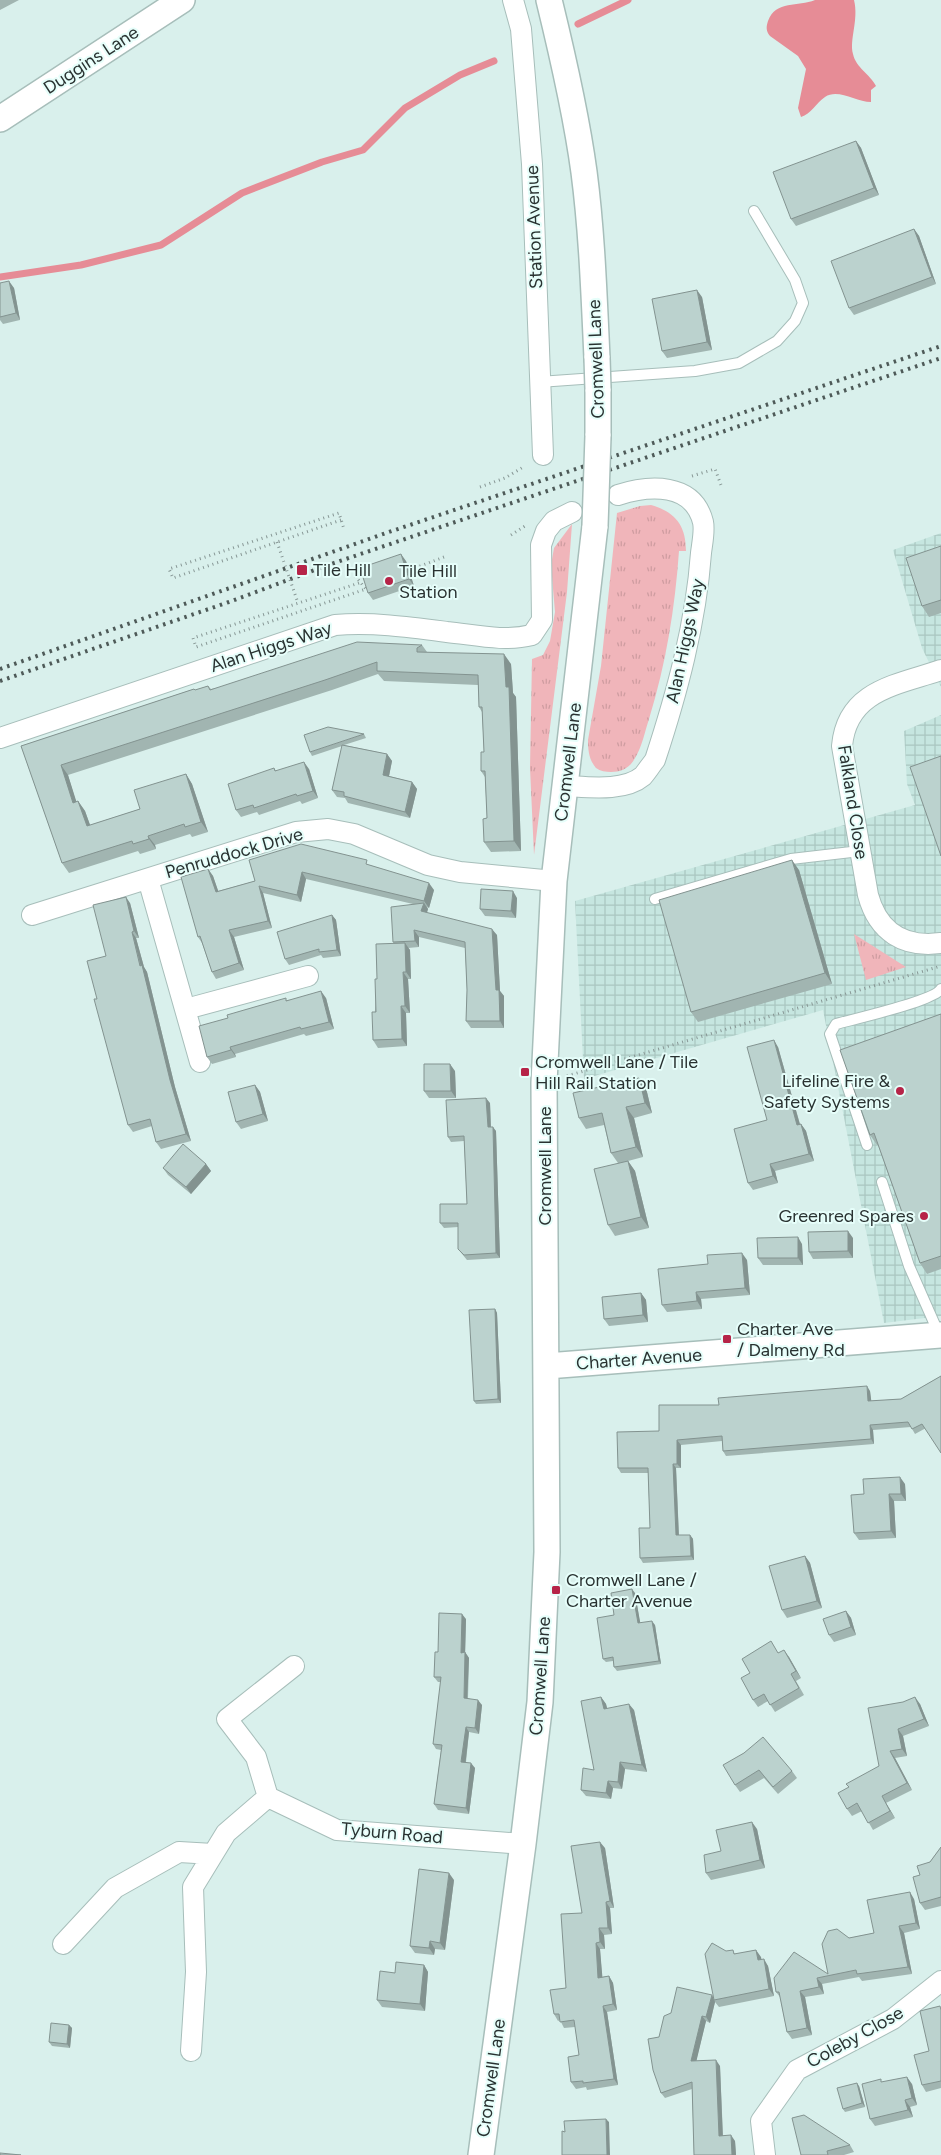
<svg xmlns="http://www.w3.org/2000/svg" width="941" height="2155" font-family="Figtree,sans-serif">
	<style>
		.industrial { fill: url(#industrial-grid) }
		.grass { fill: url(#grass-tufts) }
		.water { fill: #e68c96 }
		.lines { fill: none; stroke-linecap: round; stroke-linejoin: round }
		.stream { stroke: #e68c96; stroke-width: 7 }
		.service-casing { stroke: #a7beba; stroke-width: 12 }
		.minor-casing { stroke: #a7beba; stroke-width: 22 }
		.tertiary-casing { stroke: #a7beba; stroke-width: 28 }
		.path { stroke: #879795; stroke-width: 3; stroke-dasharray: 1 4; stroke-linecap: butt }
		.service { stroke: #fff; stroke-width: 10 }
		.minor { stroke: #fff; stroke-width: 20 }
		.tertiary { stroke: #fff; stroke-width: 25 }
		.rail { stroke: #4e5a58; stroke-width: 4; stroke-dasharray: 2.5 5; stroke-linecap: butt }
		.tertiary-bridge-casing { stroke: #a7beba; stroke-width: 28; stroke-linecap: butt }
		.path-bridge { stroke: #879795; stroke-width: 3; stroke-dasharray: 1 4; stroke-linecap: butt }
		.tertiary-bridge { stroke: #fff; stroke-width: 25 }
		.wall { fill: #a1b5b1 }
		.shaded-wall { fill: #839390 }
		.building { fill: #bbd2ce; stroke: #839390 }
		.poi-dot { fill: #b62448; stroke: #e6fefa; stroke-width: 2 }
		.labels { text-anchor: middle; stroke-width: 4; stroke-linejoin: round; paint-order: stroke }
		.street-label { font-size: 18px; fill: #293231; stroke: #e6fefa }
		.poi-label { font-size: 18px; fill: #293231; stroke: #e6fefa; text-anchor: start }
	</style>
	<defs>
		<pattern id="industrial-grid" width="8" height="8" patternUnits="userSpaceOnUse" patternTransform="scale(1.25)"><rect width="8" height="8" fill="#c6e6e0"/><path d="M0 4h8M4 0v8" fill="none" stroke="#aac6c1"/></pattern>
		<pattern id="grass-tufts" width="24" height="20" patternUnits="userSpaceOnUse" patternTransform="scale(1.25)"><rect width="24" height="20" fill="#f0b5ba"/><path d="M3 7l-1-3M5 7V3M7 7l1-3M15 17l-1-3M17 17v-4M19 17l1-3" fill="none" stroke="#ce9ca0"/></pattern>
	</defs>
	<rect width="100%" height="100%" fill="#d9f0ec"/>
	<!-- industrial -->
	<path class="industrial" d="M941,533v154l-19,-39 -29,-98z
		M941,715v601l-57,7 -61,-313 -239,69 -9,-178 340,-96 -8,-21 -3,-53z"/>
	<!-- grass -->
	<path class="grass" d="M651,505c24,7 35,20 35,46h-7c-4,57 -13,113 -30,168 -4,12 -7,28 -14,39 -5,10 -14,14 -24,14 -5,0 -11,-1 -15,-4 -7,-8 -8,-18 -8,-28l13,-74 16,-153 23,-7z
		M572,524l-5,68 -33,263 -4,-87 2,-109 11,-4 7,-14 5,-29 -4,-47 3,-17z
		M854,934l52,33 -40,13z"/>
	<!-- water -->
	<path class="water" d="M815,0h39c5,20 -5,40 -1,54 3,14 17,20 23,32l-5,4v12c-15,0 -33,-14 -46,-5 -9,6 -14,17 -24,20l-3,-9 8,-39 -8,-13 -28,-20c-4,-5 -4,-9 -2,-15 8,-21 30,-14 47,-21z"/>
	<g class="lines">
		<!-- stream -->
		<path class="stream" d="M578,24l50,-24
			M0,277l81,-12 80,-20 81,-52 80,-31 41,-12 42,-42 55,-33 34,-14"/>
		<defs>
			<path id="service" d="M539,382l156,-11 44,-8 38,-22 18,-20 8,-18 -8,-23 -41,-69
				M655,899l136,-40 69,-8
				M867,1145l-37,-111 6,-10c18,-5 98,-23 105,-35
				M882,1182l27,84 30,68"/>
			<path id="minor" d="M513,0l8,29 11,135 11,291
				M941,670c-44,15 -94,20 -99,76l26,149c10,37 36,53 73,48
				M0,738l335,-113c38,-3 74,2 112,7 29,3 57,10 85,3l10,-15 -1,-75 5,-14 8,-10 18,-9
				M565,786c23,1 59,6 78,-10 4,-5 8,-11 12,-16 22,-67 41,-137 46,-207 1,-9 4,-22 2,-31 -10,-40 -54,-37 -85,-27
				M148,879l52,183
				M32,915l264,-83 32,-3 26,5 74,31 32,7 94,9
				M186,1009l122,-33
				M268,1797l69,33 186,14
				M268,1797l-12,-40 -29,-38 67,-53
				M63,1944l52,-56 64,-36 34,2
				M191,2051l5,-79 -3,-85 33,-54 42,-36
				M765,2155l-4,-34 36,-51 96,-51 48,-38"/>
			<path id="tertiary" d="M549,0c14,57 27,113 35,172 8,61 10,123 13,186
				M0,119l182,-119
				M598,389v47
				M547,1366l394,-31
				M481,2155l42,-311 17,-142 7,-150 -3,-469 10,-202 41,-355"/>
		</defs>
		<!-- service casing -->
		<use href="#service" class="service-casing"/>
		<!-- minor casing -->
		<use href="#minor" class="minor-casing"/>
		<!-- tertiary casing -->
		<use href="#tertiary" class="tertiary-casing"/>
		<!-- path -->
		<path class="path" d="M692,476l23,-7 6,16
			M480,487l25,-9 20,-12
			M341,520l-168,58 -4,-9 170,-56 5,16
			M511,535l14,-9
			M415,568l29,-11
			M410,574l6,-3
			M355,576l11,13 -170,58 -3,-9 166,-55
			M567,1076l374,-110"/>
		<!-- service -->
		<use href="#service" class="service"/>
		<!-- minor -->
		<use href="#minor" class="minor"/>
		<!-- tertiary -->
		<use href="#tertiary" class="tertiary"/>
		<!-- rail -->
		<path class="rail" d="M0,669l386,-136 555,-187
			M0,681l229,-79 102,-38 610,-206"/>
		<defs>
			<path id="tertiary-bridge" d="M597,358l1,31
				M595,526l3,-90"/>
		</defs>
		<!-- tertiary-bridge casing -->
		<use href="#tertiary-bridge" class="tertiary-bridge-casing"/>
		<!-- path-bridge -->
		<path class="path-bridge" d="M277,542l21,61"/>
		<!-- tertiary-bridge -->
		<use href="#tertiary-bridge" class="tertiary-bridge"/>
	</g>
	<!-- wall -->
	<path class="wall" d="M0,0h19l-19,10z
		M856,141l5,7 18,47 -83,31 -5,-7z
		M914,229l5,7 17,48 -82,31 -5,-7z
		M0,283l14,5 6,32 -17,4 -3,-4z
		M702,297l10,53 -45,8 -5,-7z
		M941,546v67l-12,4 -7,-11z
		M406,561l8,25 -41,14 -5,-7z
		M422,645l5,7 84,12 2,29 3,4 5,154 -30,1 -7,-10 3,-24 -2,-41 -4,-6 3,-19 -2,-40 -3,-5 -1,-22 -94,-4 -6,-7 -46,16 -264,85 8,27 2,-1 7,10 5,14 50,-16 46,-35 6,10 16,48 -16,5 -2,-3 -35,11 1,4 -16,5 -2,-3 -69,22 -7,-10 -41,-117 173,-57 1,1 13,-4 3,3z
		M364,734l2,4 -22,7 43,9 5,7 -3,15 23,6 5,7 -7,29 -62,-15 -3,-5 -8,-1 -5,-7 10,-44 -30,10 -2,-4z
		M274,768l2,3 33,-2 9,29 -16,6 -2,-3 -41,14 -2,-3 -16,5 -5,-7z
		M249,860l121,5 64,25 -5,18 -2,-1 1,2 -1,4 70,22 3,56 4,5v32h-33l-5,-7 1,-31 -2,-42 -46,-11v10l-11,1 2,2 1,29h-3l2,34h-4l1,33 -29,2 -5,-8 4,-61 17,-35 -1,-2 20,-38 -107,-25 -5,23 -38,-9 9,35 -38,9 10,33 -28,9 -4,-7 -10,-29 -4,-6 10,-68 5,7 5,15 37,-10z
		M799,870l33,114 -134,38 -7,-10z
		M517,898l-1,20 -31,-2 -5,-7z
		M130,903l9,35h-3l8,29 3,5 28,115 16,54 -30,8 -5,-7 -4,-16 -19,6 -5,-7 -31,-126 9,-43z
		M332,915l4,5 5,36 -18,2 -2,-3 -32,10 -4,-6z
		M326,998l8,31 -28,7 -2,-2 -69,20 1,3 -24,7 -5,-7 21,-39 59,-18z
		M941,1014v255l-14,5 -7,-11 -42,-118h-1l-7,-10z
		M778,1047l22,77h1l5,7 8,30 -39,10 3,12 -25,7 -5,-7 19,-63z
		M455,1071l1,27h-27l-5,-7z
		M639,1078l7,10 6,25 -18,5 9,39 -15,4 7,10 14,57 -34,8 -7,-11 10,-62 -7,-10 -7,-28 -18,4 -7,-11z
		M255,1085l5,7 8,29 -27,8 -5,-7z
		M490,1103l1,24 5,4 4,127 -33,2 -9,-11v-22l-14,1 -4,-5 27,-19 -3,-63 -13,1 -3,-5z
		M206,1164l5,7 -20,23 -23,-19 -5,-7z
		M853,1238v20l-40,1 -4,-7z
		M802,1244l1,21h-40l-5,-7z
		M747,1260l3,35 -49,4 1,10 -35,3 -5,-7 46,-41z
		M641,1293l5,7 2,22 -39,4 -5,-7z
		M495,1309l2,4 4,90 -25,1 -2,-3z
		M941,1376l-15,52 -11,6 -4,-7 -38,3 1,14 -148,12 -3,-5 -1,-10 -41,4v23h-5l3,67h11l3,4 1,21 -51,3 -3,-5 10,-30 -2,-55h-27l-3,-5 41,-37 60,-26 151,-14 1,10 30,-2z
		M905,1484l1,17h-12l2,37 -37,2 -5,-7 10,-39z
		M805,1556l5,7 12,45 -35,10 -5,-8z
		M635,1593l5,30 15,2 6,39 -44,7 -3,-4 -1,-6 -7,1 -3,-3 11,-44z
		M846,1611l5,7 5,17 -22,7 -5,-7z
		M466,1619l-1,33 4,6 -1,40 14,7 -3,29 -10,-2 -3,30 9,6 -6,46 -31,-4 -4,-6 7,-54 -5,-1 -3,-5 8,-62h-3l-4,-5 4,-25z
		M779,1653l10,4 12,21 -5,3 8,14 -29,17 -7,-11 -10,6 -5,-7 -3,-27z
		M601,1697l5,7 1,4 27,2 13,62 -22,-3 -3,20 -9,-1 -2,11 -25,-3 -5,-6 13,-20z
		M903,1702l17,2 9,22 -26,10 4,20 -12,2 17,32 -26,13 9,15 -22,12 -11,-19 -10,5 -5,-7 2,-22 30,-21z
		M744,1753l48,18 5,7 -19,16 -14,-16 -24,14 -5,-7z
		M757,1829l8,39 -54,12 -5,-7 15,-22z
		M941,1847v59l-16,4 -5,-7v-28z
		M605,1848l9,60h-4l2,26 -8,1 1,14h-5l2,28 7,-1 4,7 4,27 -10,2 11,73 -31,5 -1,-3 -10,2 -5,-7 8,-27 -4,-28 -11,1 -4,-8 -2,1 -4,-7 12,-26 16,-75z
		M454,1880l-9,70 -10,-1 -1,6 -19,-2 -5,-7z
		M914,1899l6,30 -16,4 8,41 -50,7 -3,-4 -37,7 2,10 -19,3 7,38 -20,4 -5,-7 -7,-35 -4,-5 52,-18 21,-36 25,-5z
		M756,1950l5,9 7,7 6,30 -55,11 -4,-5 -5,21 -4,-2 -10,40 24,5 3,70 12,5 1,14h-42l-2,-66 -27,9 -4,-5 -2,-56 53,-42 2,4 12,-48 10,3z
		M424,1965l4,7 -3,39 -43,-4 -5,-7 18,-27z
		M941,2007v81l-15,4 -4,-7 7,-34z
		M69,2025l3,3 -2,20 -18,-2 -3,-4z
		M883,2082l29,2 5,21 -7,2 3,10 -38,9 -5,-7z
		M859,2086l6,21 -20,5 -2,-3z
		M850,2145l4,7 -10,3h-43z"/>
	<!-- shaded-wall -->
	<path class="shaded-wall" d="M856,141l5,7 18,47 -5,-7z
		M914,229l5,7 17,48 -4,-7z
		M9,281l5,7 6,32 -4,-7z
		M697,290l5,7 10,53 -5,-8z
		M401,554l5,7 8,25 -5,-7z
		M504,654l7,10 2,29 3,4 5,154 -7,-10 -8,-154z
		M387,754l5,7 -4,20 -5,-6z
		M304,762l5,7 9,29 -5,-7z
		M61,765l7,10 12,38 -7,-10z
		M186,774l6,10 16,48 -7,-10z
		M412,782l5,7 -7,29 -5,-6z
		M78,801l7,10 9,25 -7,-10z
		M148,836l7,9 1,4 -7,-10z
		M792,860l7,10 33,114 -7,-11z
		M208,869l5,7 8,23 -5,-7z
		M302,872l4,7 -5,23 -4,-7z
		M429,883l5,7 -5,18 -5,-7z
		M259,886l4,7 9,35 -4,-7z
		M513,891l4,7 -1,20 -5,-7z
		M126,897l4,6 9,35 -5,-7z
		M424,903l4,6 -3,9 -4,-7z
		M332,915l4,5 5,36 -4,-6z
		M492,929l5,6 3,56 4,5v32l-4,-7 -4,-31z
		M229,930l5,7 10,33 -5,-7z
		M414,930l5,7v10l-4,-6z
		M132,932l4,6 8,29 3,5 28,115 16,54 -5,-7 -16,-54z
		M405,943l5,7 1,29 -5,-7z
		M403,972l5,7 2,34 -5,-7z
		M321,991l5,7 8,31 -5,-7z
		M401,1006l5,7 1,33 -5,-7z
		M774,1040l4,7 24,85 -5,-7z
		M230,1047l5,7 1,3 -5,-7z
		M450,1064l5,7 1,27 -5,-7z
		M639,1078l7,10 6,25 -7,-10z
		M255,1085l5,7 8,29 -5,-7z
		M486,1098l4,5 1,29 -3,-5z
		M626,1107l8,11 9,39 -7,-10z
		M801,1124l5,7 8,30 -5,-7z
		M493,1127l3,4 4,127 -4,-5z
		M628,1161l7,10 14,57 -8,-11z
		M206,1164l5,7 -20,23 -5,-7z
		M770,1164l5,7 3,12 -5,-7z
		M848,1231l5,7v20l-5,-7z
		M798,1237l4,7 1,21 -5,-7z
		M742,1253l5,7 3,35 -5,-7z
		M696,1292l5,7 1,10 -5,-8z
		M641,1293l5,7 2,22 -5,-7z
		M495,1309l2,4 4,90 -3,-4z
		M867,1386l3,5 2,15 -4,-5z
		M870,1425l3,5 1,14 -3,-5z
		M677,1440l4,5v23l-4,-4z
		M673,1464l3,4 3,72 -3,-5z
		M900,1477l5,7 1,17 -5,-7z
		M889,1494l5,7 2,37 -5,-7z
		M690,1535l3,4 1,21 -3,-4z
		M805,1556l5,7 12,45 -5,-7z
		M632,1589l3,4 6,34 -3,-4z
		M846,1611l5,7 5,17 -5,-8z
		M462,1614l4,5 -1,39 -4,-5z
		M652,1621l3,4 6,39 -2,-3z
		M784,1650l5,7 12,21 -5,-7z
		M465,1652l4,6 -2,45 -3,-5z
		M601,1697l5,7 3,12 -5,-7z
		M915,1697l5,7 9,22 -5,-7z
		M478,1700l4,5 -3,29 -4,-6z
		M629,1704l5,6 13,62 -5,-7z
		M466,1727l3,5 -4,35 -4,-5z
		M898,1729l5,7 4,20 -5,-7z
		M890,1751l5,7 17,32 -5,-7z
		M620,1762l5,7 -3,20 -4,-7z
		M471,1763l4,5 -6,46 -3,-6z
		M608,1781l5,7 -2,11 -5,-6z
		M882,1796l4,7 9,15 -5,-7z
		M752,1822l5,7 8,39 -5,-8z
		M600,1842l5,6 9,60 -4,-7z
		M449,1873l5,7 -9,70 -5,-7z
		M910,1892l4,7 6,30 -4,-6z
		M606,1902l4,6 2,26 -4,-6z
		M899,1926l5,7 8,41 -4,-7z
		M599,1928l5,7 1,14 -5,-7z
		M430,1941l5,8 -1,6 -5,-7z
		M596,1943l4,6 3,35 -5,-6z
		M756,1950l5,7 2,10 -5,-7z
		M764,1959l4,7 6,30 -5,-7z
		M424,1965l4,7 -3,39 -5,-7z
		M609,1976l4,7 4,27 -4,-6z
		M817,1978l5,6 2,10 -5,-7z
		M800,1991l5,6 7,38 -5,-7z
		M712,1995l3,7 -5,21 -4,-6z
		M603,2006l4,6 11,73 -4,-6z
		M702,2016l4,5 -11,46 -4,-6z
		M69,2025l3,3 -2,20 -3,-4z
		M716,2060l4,6 3,76 -4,-6z
		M907,2077l5,7 5,21 -5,-7z
		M857,2083l2,3 6,21 -3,-4z
		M905,2100l5,7 3,10 -5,-7z
		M606,2119l3,3 1,33h-3z
		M731,2135l4,6 1,14h-4z"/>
	<!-- building -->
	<path class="building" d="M856,141l18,47 -83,31 -18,-47z
		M914,229l18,48 -83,31 -18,-47z
		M9,281l7,32 -16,4v-34z
		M697,290l10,52 -45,9 -10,-52z
		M941,546v54l-19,6 -16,-48z
		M401,554l8,25 -41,14 -8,-25z
		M357,642l65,3 -5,3v4l87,2 2,33h3l5,154 -30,1 -1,-23 4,-1 -2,-47h-4v-19h3l-2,-45h-3l-1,-32 -101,-4v-9l-52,18 -264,85 12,38 5,-2 9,25 53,-17 -6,-19 52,-16 15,48 -16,5 -1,-3 -36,12 1,3 -16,5 -1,-3 -70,22 -41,-117 173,-57 1,1 13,-4 2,4z
		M328,727l36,7 -54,18 -6,-17z
		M342,745l45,9 -4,21 29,7 -7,30 -61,-16v-4l-12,-2z
		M941,756v100l-31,-89z
		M304,762l9,29 -16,5 -1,-2 -42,14 -1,-3 -17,5 -8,-26 46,-16 1,3z
		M301,844l66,16 -1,4 63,19 -5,18 -122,-29 -5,23 -38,-9 9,35 -39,9 10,33 -27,9 -12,-36 -2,1 -17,-60 27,-8 8,23 39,-11 -6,-21z
		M792,860l33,113 -134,39 -32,-112z
		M481,889l32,2 -2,20 -31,-2z
		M126,897l8,34 -2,1 8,34 2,-1 28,115 16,54 -30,8 -6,-23 -22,6 -34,-126h3l-10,-38 19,-5 -13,-51z
		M424,903l-3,8 71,18 4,61h3l1,31h-34l1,-31 -2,-48 -51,-12 1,11 -22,1 -2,-35z
		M332,915l5,35 -18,2v-3l-34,10 -8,-27z
		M405,943l1,29h-3l2,34h-4l1,33 -29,1 -1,-28h4l-1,-33h2l-1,-35z
		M321,991l8,31 -28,7 -1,-2 -70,20 1,3 -24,7 -8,-31 29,-8 -1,-3 31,-9 28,-8v3z
		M941,1014v242l-21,7 -46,-130 -4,2 -30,-85z
		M774,1040l23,85 4,-1 8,30 -39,10 3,12 -25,7 -14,-54 33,-9 -20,-73z
		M424,1064h26l1,27h-27z
		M639,1078l6,25 -19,4 10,40 -25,6 -9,-40 -23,5 -6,-25z
		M255,1085l8,29 -27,8 -8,-30z
		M486,1098l2,29h5l3,126 -32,2 -6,-6v-26h-18v-19h27l-3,-68 -16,1 -2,-37z
		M183,1144l23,20 -20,23 -23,-19z
		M628,1161l13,56 -33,8 -14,-56z
		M848,1231v20l-39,1 -1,-20z
		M798,1237v21h-40l-1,-20z
		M742,1253l3,35 -49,4 1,9 -35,4 -4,-36 50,-5 -1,-9z
		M641,1293l2,22 -39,4 -2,-22z
		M495,1309l3,90 -24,2 -5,-91z
		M941,1376v77l-19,-29 -10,5 -4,-7 -38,3 1,14 -148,12 -1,-15 -45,4v24h-4l3,71h14l1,21 -51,2 -1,-30h11l-2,-60h-30l-1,-36 42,-1v-26h60l-1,-7 149,-12 1,15 33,-2z
		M900,1477l1,17h-12l2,37 -37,2 -3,-38 13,-1 -1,-15z
		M805,1556l12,45 -35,9 -13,-44z
		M632,1589l6,34 14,-2 7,40 -45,6 -1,-10 -10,2 -6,-41 17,-3 -3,-22z
		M846,1611l5,16 -22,8 -6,-16z
		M439,1613l23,1 -1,39 4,-1 -1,46 14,2 -3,28 -9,-1 -5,35 10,1 -5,45 -32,-4 8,-59 -9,-1 8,-67h-7l1,-25h3z
		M771,1641l7,12 6,-3 12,21 -5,3 8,14 -29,17 -6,-11 -11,6 -12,-22 9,-5 -8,-14z
		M601,1697l3,12 25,-5 13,61 -22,-3 -2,20 -10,-1 -2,12 -25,-3 2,-22 11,2 -13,-69z
		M915,1697l9,22 -26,10 4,20 -12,2 17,32 -25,13 8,15 -22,12 -11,-20 -10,6 -9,-16 11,-6 -3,-3 33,-18 -11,-58 35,-6z
		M763,1737l29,34 -19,16 -14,-17 -24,15 -12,-20 21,-12z
		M752,1822l8,38 -54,13 -2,-18 17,-4 -5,-21z
		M600,1842l10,59 -4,1 2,26h-9l1,14 -4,1 2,35 11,-2 4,28 -10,2 11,73 -31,4v-2l-12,1 -3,-25 11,-2 -5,-35 -14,2 -1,-8h-5l-4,-24 16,-2 -5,-74 21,-1 -11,-67z
		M941,1847v50l-21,6 -7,-26 7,-2 -3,-9 13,-4z
		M419,1869l30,4 -9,70 -10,-2 -1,7 -19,-2z
		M910,1892l6,31 -17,3 9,41 -51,7 -1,-4 -39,8 2,9 -19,4 7,37 -20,4 -8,-40h-3l-2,-14 20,-26 34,22 -6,-30 6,-13 9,-2 12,9 25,-5 -7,-33z
		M712,1943l14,8 7,-1 1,4 22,-4 2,10 6,-1 5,30 -55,11 -9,-46z
		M396,1962l28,3 -4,39 -43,-4 3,-29 15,2z
		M677,1987l35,8 -6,22 -4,-1 -11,45 25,-1 3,76 12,-1 1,20h-38l-2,-73 -31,11 -8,-23 -5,-31 11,-2 5,-21 7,-3z
		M940,2006l1,4v71l-19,4 -8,-30 15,-4 -9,-40z
		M51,2023l18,2 -2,19 -18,-2z
		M907,2077l5,21 -7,2 3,10 -38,9 -8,-35 19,-5v3z
		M857,2083l5,20 -19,6 -6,-21z
		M804,2115l46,30 -23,6 1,4h-27l-9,-37z
		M606,2119l1,36h-45v-24l3,1 -1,-11z
		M0,2153l21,2h-21z"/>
	<!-- markers -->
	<g class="poi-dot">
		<rect x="296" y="564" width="12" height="12" rx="2.5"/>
		<circle cx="389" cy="581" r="5"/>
		<rect x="520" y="1067" width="10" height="10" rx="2.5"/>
		<circle cx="900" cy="1091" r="5"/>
		<circle cx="924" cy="1216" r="5"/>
		<rect x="722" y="1334" width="10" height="10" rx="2.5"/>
		<rect x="551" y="1585" width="10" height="10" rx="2.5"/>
	</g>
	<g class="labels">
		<!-- street labels -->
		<g class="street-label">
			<text transform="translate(91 60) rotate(-33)" y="6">Duggins Lane</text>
			<text transform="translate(534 227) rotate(-92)" y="6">Station Avenue</text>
			<text transform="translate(596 359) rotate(-92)" y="6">Cromwell Lane</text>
			<text transform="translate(685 641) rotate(-78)" y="6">Alan Higgs Way</text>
			<text transform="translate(271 647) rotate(-18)" y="6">Alan Higgs Way</text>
			<text transform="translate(568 762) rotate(-83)" y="6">Cromwell Lane</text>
			<text transform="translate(853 802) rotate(81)" y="6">Falkland Close</text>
			<text transform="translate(234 853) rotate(-16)" y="6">Penruddock Drive</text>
			<text transform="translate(545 1166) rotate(-90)" y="6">Cromwell Lane</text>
			<text transform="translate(639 1359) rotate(-4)" y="6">Charter Avenue</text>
			<text transform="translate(540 1676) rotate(-86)" y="6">Cromwell Lane</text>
			<text transform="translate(392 1833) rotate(5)" y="6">Tyburn Road</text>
			<text transform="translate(855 2037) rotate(-29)" y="6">Coleby Close</text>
			<text transform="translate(491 2078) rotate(-82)" y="6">Cromwell Lane</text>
		</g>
		<!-- poi labels -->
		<g class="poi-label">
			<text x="313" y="576">Tile Hill</text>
			<text x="399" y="577">Tile Hill<tspan x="399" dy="21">Station</tspan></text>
			<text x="535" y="1068">Cromwell Lane / Tile<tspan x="535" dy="21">Hill Rail Station</tspan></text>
			<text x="890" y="1087" text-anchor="end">Lifeline Fire &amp;<tspan x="890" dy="21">Safety Systems</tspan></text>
			<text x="914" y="1222" text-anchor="end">Greenred Spares</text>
			<text x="737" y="1335">Charter Ave<tspan x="737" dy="21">/ Dalmeny Rd</tspan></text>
			<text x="566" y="1586">Cromwell Lane /<tspan x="566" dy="21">Charter Avenue</tspan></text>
		</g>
	</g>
</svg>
